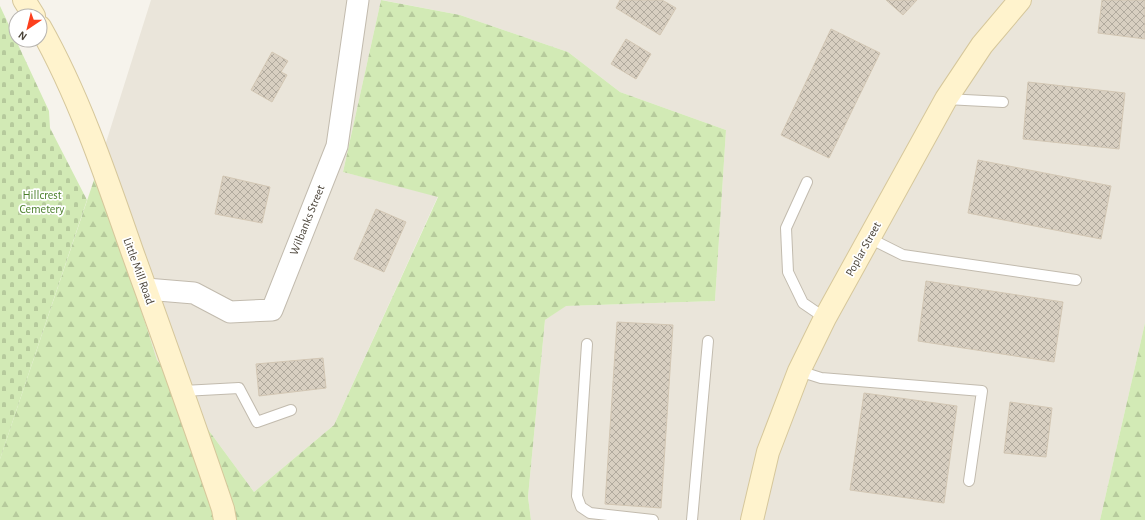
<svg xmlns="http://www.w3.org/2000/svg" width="1145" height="520" font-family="'Alegreya Sans',sans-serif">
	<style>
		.residential { fill: #eae5da }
		.forest { fill: url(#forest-firs) }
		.cemetery { fill: url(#cemetery-stones) }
		.building { fill: url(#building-cross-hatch); stroke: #d3c7b4 }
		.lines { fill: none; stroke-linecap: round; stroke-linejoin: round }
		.lane-casing { stroke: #c2bbae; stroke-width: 12 }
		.street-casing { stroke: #c2bbae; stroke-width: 23 }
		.secondary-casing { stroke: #d6c79b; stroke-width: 24 }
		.lane { stroke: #fff; stroke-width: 10 }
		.street { stroke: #fff; stroke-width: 21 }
		.secondary { stroke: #fff3cd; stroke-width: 22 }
		.labels { text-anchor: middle; stroke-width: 3.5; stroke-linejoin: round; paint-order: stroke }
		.park-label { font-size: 12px; fill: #4a7f2a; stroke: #fff }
		.street-label { font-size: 12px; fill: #4b4439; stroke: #fff }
	</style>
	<defs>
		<pattern id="forest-firs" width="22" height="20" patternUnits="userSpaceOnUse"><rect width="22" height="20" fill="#d2eab5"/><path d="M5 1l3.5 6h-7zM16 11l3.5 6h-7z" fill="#b6ca9c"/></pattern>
		<pattern id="cemetery-stones" width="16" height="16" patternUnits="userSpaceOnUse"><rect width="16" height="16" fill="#d2eab5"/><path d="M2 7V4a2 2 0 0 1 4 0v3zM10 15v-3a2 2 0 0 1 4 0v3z" fill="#b6ca9c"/></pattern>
		<pattern id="building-cross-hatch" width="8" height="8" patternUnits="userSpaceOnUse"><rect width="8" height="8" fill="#d8cfc1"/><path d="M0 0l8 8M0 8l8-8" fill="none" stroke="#b1aa9e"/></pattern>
	</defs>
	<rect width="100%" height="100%" fill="#f6f3ec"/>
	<!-- residential -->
	<path class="residential" d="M151,0h230l-38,172 95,24 -104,229 -80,67 -97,-132 -60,-189z
		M382,0h763v323l-45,197h-569l-3,-23 17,-177 20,-14 150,-5 11,-171 -106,-38 -52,-40 -108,-37z"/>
	<!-- forest -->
	<path class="forest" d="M381,0l79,15 108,37 52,40 106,38 -11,171 -149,5 -21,14 -17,177 3,23h-531v-61l97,-288 60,189 97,132 80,-67 104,-228 -95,-25z
		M1145,323v197h-45z"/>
	<!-- cemetery -->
	<path class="cemetery" d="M0,6l49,105 1,17 37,72 -87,259z"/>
	<!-- building -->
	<path class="building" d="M620,0h42l14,8 -16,27 -44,-27z
		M886,0h31l-14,15z
		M1102,0h43v39l-47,-6z
		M831,29l49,24 -51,105 -48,-23z
		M626,39l25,15 -15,25 -25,-15z
		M272,52l16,9 -7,11 6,3 -15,27 -21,-12z
		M1028,82l97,11 -6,56 -96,-10z
		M978,160l133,26 -10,53 -133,-26z
		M223,176l47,11 -8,36 -47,-9z
		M376,209l30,13 -22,50 -30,-13z
		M926,281l137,21 -9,60 -136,-21z
		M617,322l56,3 -12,183 -56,-4z
		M323,358l3,30 -67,8 -3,-32z
		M864,393l93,13 -13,97 -94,-13z
		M1010,402l42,6 -6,49 -42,-4z"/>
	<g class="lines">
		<defs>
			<path id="lane" d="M946,99l57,3
				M807,182l-21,46 2,44 15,31 22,15
				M869,238l34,17 173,25
				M587,344l-10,152 4,11 9,6 63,7
				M799,371l22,7 161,13 -13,90
				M183,391l56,-3 18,34 34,-12
				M692,520l16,-179"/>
			<path id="street" d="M146,289l48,4 36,19 42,-2 65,-164 21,-146"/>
			<path id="secondary" d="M24,0l10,16
				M40,27c39,69 66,149 92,224 31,86 62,172 91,258l2,11
				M752,520l16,-68 31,-81 26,-53 121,-219 36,-54 38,-45"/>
		</defs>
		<!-- lane casing -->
		<use href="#lane" class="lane-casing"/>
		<!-- street casing -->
		<use href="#street" class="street-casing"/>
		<!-- secondary casing -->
		<use href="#secondary" class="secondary-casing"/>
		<!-- lane -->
		<use href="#lane" class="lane"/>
		<!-- street -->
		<use href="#street" class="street"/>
		<!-- secondary -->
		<use href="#secondary" class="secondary"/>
	</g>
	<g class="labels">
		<!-- park labels -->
		<g class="park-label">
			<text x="42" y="199">Hillcrest<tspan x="42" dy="14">Cemetery</tspan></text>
		</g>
		<!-- street labels -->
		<g class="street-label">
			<text transform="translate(307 220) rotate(-68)" y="4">Wilbanks Street</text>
			<text transform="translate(863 249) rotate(-61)" y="4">Poplar Street</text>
			<text transform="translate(139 271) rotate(70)" y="4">Little Mill Road</text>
		</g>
	</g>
	<!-- north arrow -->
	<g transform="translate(28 28) rotate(215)"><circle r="19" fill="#ffffff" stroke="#b7b4b0"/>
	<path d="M0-3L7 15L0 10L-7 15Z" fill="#fc3f1d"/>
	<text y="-6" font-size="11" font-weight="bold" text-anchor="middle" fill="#4b4439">N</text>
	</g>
</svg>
